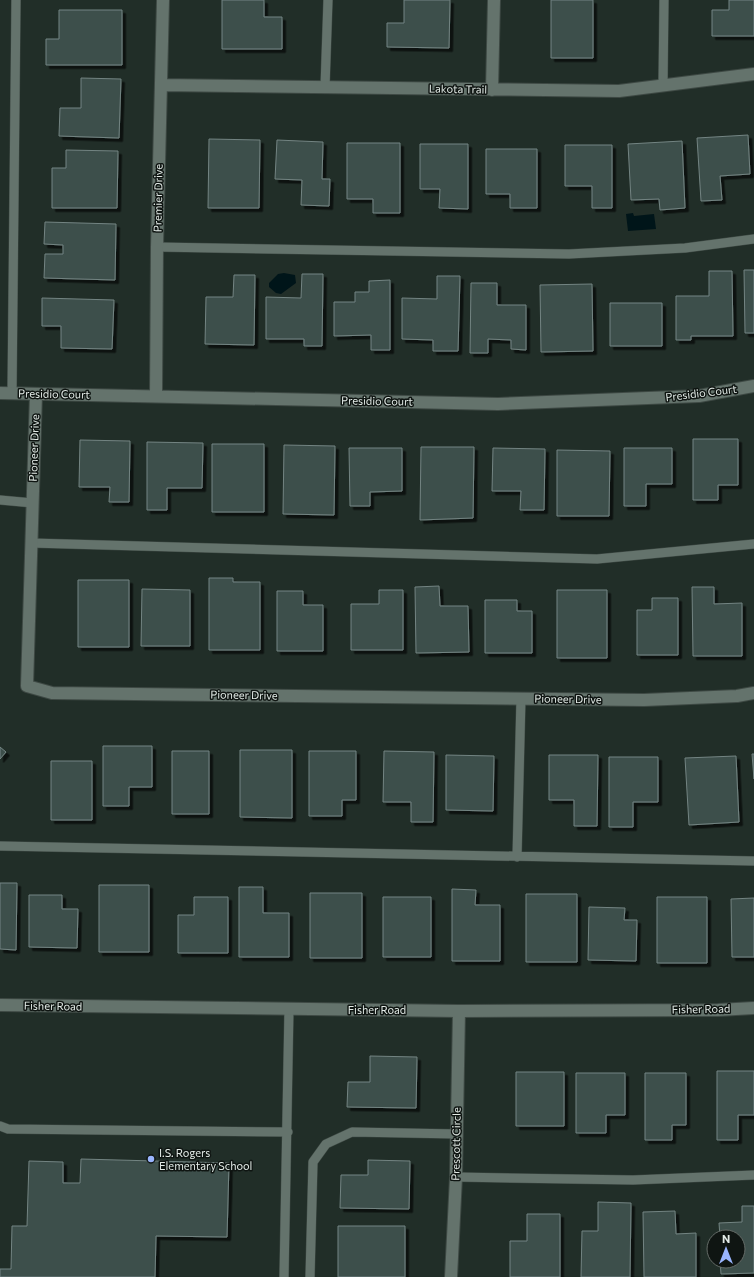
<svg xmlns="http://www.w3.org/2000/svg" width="754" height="1277" font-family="Commissioner,sans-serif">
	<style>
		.water { fill: #001519 }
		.building { fill: #3e4f4c; stroke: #738482; filter: url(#shadow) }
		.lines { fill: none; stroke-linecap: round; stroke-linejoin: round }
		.service-casing { stroke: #3e4944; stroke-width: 10 }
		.minor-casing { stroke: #3e4944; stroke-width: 14 }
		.tertiary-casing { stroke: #3e4944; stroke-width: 14 }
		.service { stroke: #64736c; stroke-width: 9 }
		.minor { stroke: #64736c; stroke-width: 12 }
		.tertiary { stroke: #64736c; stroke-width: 12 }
		.poi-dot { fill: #9ab5fd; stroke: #0f1512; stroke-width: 1.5 }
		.labels { text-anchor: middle; stroke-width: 3; stroke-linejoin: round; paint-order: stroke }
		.street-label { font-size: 11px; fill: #e3ebe7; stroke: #0f1512 }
		.poi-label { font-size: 11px; fill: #e3ebe7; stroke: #0f1512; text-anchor: start }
	</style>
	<defs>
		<filter id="shadow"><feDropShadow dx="3.5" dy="3.5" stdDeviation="0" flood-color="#0009"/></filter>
	</defs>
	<rect width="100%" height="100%" fill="#212e28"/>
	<!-- water -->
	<path class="water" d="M633,213l1,3 20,-2 2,15 -28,2 -2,-17z
		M284,273l11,2 1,8 -15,11 -5,-1 -7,-6v-4l9,-9z"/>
	<!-- building -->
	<path class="building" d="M222,0h42v17h18v32h-60z
		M404,0h46l-1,48 -62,-1v-24h17z
		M551,0h42v58h-42z
		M729,0h25v36h-42v-26h17z
		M59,10h63v55h-76v-26h13z
		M81,78l40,1 -2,59 -60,-2 1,-28h21z
		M748,135l2,39 -30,2 2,24 -21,1 -4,-63z
		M209,139l51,1 -1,68h-51z
		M277,140l46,2 -1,37h8l-1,27 -28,-1 1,-25 -27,-1z
		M682,141l3,67 -25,2 -1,-11 -28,1 -3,-56z
		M347,143h53v70h-27v-14h-26z
		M420,144h48v65l-29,-1 1,-19h-20z
		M565,145h47v63h-20v-22h-27z
		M486,149h51v59h-27v-14h-24z
		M66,150l52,1 -1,57h-65v-40h14z
		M45,222l71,2 -1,56 -71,-2 1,-24h18v-9l-19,-1z
		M744,270h10v63h-9z
		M709,271h23l1,65h-42v4h-15v-44h33z
		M302,274h21l-1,72h-18v-7h-38v-42l35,1z
		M234,275h21l-1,70 -49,-1 1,-47h27z
		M437,276h23l-2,75h-25v-11l-31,-1v-41l35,1z
		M390,280v70h-19v-15l-37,1v-34h21v-10h14v-11z
		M471,283h26v22h29v45l-15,-1v-9l-23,-1v14h-18z
		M592,284l1,67 -52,1 -1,-67z
		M42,298l72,2 -2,49 -51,-1v-22h-19z
		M610,303h52v43h-52z
		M693,439h45v46h-20v15h-25z
		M80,440l50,1 -1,61h-20l1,-15h-31z
		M147,442l56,1 -1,45h-35v22h-20z
		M212,444h52v68h-52z
		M284,445l51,1 -1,69 -51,-1z
		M421,447h53l-1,71 -53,2z
		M349,448h53v43l-32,1v14h-20z
		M493,448l52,1 -1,61h-24l1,-19h-29z
		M624,448h48v36h-26v22h-22z
		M557,450l53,1 -1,65h-52z
		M209,578h24v4h27v68h-51z
		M78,580h51v67h-51z
		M439,586l1,20h28l1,46 -53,1 -1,-66z
		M692,587h22v17l28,-1v53h-49z
		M142,589l48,1v56h-49z
		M379,590h24v60h-52v-46h28z
		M557,590h50v68h-50z
		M277,591h26v14h20v46h-46z
		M652,598h26v57h-41v-45h15z
		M485,600h32v11h15v42h-47z
		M103,746h49v41h-23v19h-26z
		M0,747l6,5 -6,7z
		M240,750h52v68l-52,-1z
		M172,751h37v63h-37z
		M309,751h47v49h-14v16h-33z
		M384,751l50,1 -1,70h-22v-20h-28z
		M752,754h2v25z
		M446,755l48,1 -1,55 -47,-1z
		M549,755h49l-1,71h-23v-26h-25z
		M736,756l3,66 -50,3 -4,-67z
		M609,757h49v45h-25v25h-24z
		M51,761h41v59h-41z
		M0,883h17l-1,67 -16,-1z
		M99,885h50v67h-50z
		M239,887h24v26h26v44h-50z
		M452,889l24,1 -1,15h25v56h-48z
		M310,893h52v65h-52z
		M526,894h51v68h-51z
		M29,895h33v14h16l-1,39 -48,-1z
		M194,897h34v56h-50v-38h16z
		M383,897h48v60h-48z
		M657,897h50v66h-50z
		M754,898v59h-22l-1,-58z
		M589,907l36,1 -1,12h13l-1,41 -48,-1z
		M370,1056l47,1 -1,51 -69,-1 1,-25h22z
		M717,1071h37v44h-16v25h-21z
		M516,1072h48v54h-48z
		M576,1073h49v42h-19v18h-30z
		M645,1073h41v52h-14v15h-27z
		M81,1159l148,4 -2,74 -71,-1 -1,41h-155v-8h11l1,-43h15l2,-65 34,1v21h17z
		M368,1160l42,1 -1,48 -69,-1 1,-33h27z
		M598,1202l33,1 -1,74h-49l1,-46h16z
		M742,1206h12v67l-33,1 -1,-13h18v-24h-18l-1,-14 23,-1z
		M675,1211l1,23 20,-1v44h-52l-1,-65z
		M527,1214h33v63h-50v-36h17z
		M338,1226h67v51h-67z"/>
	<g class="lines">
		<defs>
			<path id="service" d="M663,85l1,-85
				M325,87l3,-87
				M157,247l412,7 116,-6 69,-9
				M12,393l4,-393
				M0,500l33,3
				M31,543l566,16 157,-15
				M0,846l754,15
				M517,857l4,-159
				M0,1126l8,3 280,3
				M456,1177l177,3 121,-5
				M284,1277l5,-268
				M310,1277l3,-115 13,-18 26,-12 105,2"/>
			<path id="minor" d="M161,85l458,6 135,-17
				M492,90l2,-90
				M0,393l498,11 201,-8 55,-10
				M36,394l-9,292 25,7 592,7 93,-4 17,-3
				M156,396l1,-149 6,-247
				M451,1277l5,-100 3,-166"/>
			<path id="tertiary" d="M0,1005l459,6 259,-1 36,-2"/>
		</defs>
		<!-- service casing -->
		<use href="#service" class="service-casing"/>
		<!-- minor casing -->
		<use href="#minor" class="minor-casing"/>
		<!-- tertiary casing -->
		<use href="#tertiary" class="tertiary-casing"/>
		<!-- service -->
		<use href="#service" class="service"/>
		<!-- minor -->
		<use href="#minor" class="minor"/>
		<!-- tertiary -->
		<use href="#tertiary" class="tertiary"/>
	</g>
	<!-- markers -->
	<circle class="poi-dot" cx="151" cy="1159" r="4"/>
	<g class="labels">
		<!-- street labels -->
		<g class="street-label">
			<text transform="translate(458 89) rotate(1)" y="4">Lakota Trail</text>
			<text transform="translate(158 198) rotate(-89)" y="4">Premier Drive</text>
			<text transform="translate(701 393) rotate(-7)" y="4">Presidio Court</text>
			<text transform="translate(54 394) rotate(1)" y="4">Presidio Court</text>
			<text transform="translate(377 401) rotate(1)" y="4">Presidio Court</text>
			<text transform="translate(34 448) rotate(-88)" y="4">Pioneer Drive</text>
			<text transform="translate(244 695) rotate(1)" y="4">Pioneer Drive</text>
			<text transform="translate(568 699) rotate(1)" y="4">Pioneer Drive</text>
			<text transform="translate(53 1006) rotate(1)" y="4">Fisher Road</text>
			<text transform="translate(701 1009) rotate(-1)" y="4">Fisher Road</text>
			<text x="377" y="1014">Fisher Road</text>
			<text transform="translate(456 1144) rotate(-89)" y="4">Prescott Circle</text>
		</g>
		<!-- poi labels -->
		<g class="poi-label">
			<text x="159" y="1157">I.S. Rogers<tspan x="159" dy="13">Elementary School</tspan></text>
		</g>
	</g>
	<!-- north arrow -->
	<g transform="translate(726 1249)"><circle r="19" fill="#0f1512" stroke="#646b67"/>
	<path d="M0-3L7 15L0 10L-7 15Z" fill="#9ab5fd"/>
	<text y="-6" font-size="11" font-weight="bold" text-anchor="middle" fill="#e3ebe7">N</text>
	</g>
</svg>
